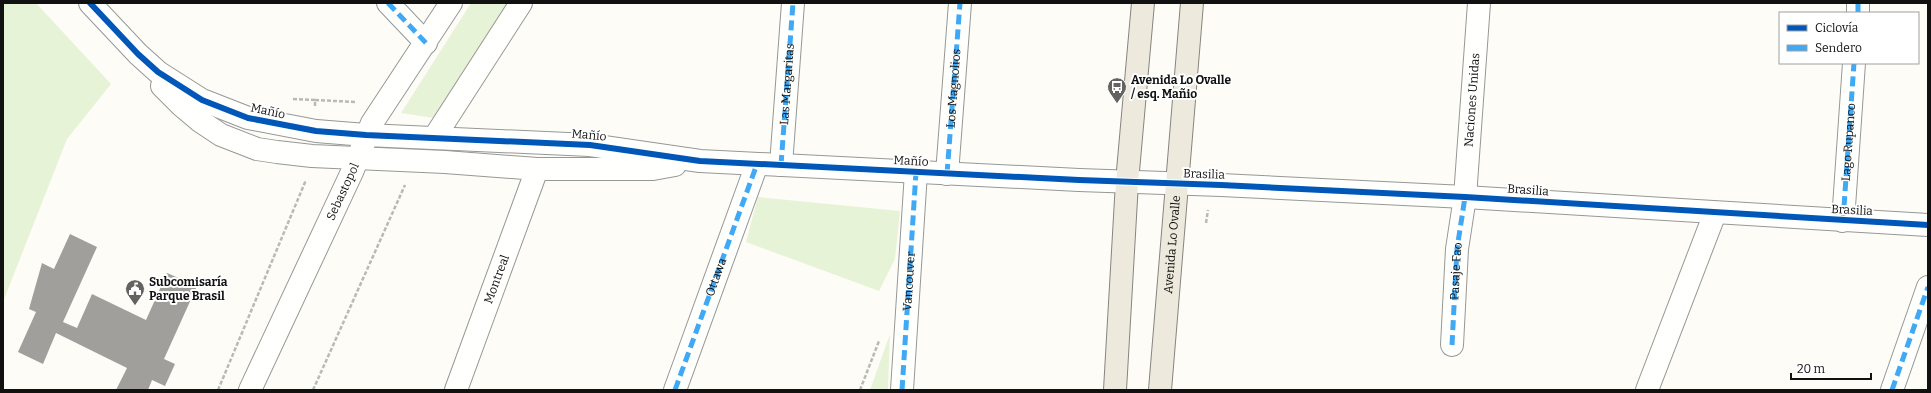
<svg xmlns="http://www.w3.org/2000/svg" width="1931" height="393" font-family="Bitter,serif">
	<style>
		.green { fill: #e7f3d7 }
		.building { fill: #a19f9c }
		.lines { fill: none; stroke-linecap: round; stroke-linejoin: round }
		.minor-casing { stroke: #979795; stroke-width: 24 }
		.major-casing { stroke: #858482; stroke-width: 24 }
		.path { stroke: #b9b9b8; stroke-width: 2.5; stroke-dasharray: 4 2; stroke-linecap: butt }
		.minor { stroke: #fffffe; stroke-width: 22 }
		.major { stroke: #ede9dc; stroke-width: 22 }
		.quiet { stroke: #3fa9f5; stroke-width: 5; stroke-dasharray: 10 5; stroke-linecap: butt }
		.cycleway-casing { stroke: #fff; stroke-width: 8 }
		.cycleway { stroke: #0057b8; stroke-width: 6 }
		.labels { text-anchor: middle; stroke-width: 4; stroke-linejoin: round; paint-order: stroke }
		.poi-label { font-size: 12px; font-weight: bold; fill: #111; stroke: #fff; text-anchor: start }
		.street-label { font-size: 12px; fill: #111; stroke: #fff }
	</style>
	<rect width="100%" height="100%" fill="#fdfcf7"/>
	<!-- green -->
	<path class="green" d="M3,3h33l75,81 -44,55 -64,163z
		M471,3h37l-75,115 -32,-5z
		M758,197l142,14 -5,48 -16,32 -133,-49z
		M890,334l-2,56h-18z"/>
	<!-- building -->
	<path class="building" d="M70,234l27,13 -34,75 14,6 15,-34 54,26 21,-47 30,13 -33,73 11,5 -10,22 -13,-6 -4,10h-32l11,-22 -71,-35 -13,31 -25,-12 18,-40 -7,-3 13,-46 12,6z"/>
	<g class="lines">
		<defs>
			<g id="minor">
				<path d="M90,3l48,51 20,18 44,28 46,18 68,13 50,4 224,10 110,16 379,19 142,5 244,12 463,28"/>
				<path d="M388,3l38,40"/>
				<path d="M1858,13v-10"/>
				<path d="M162,86l19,19 19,16 21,14 36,14 20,3 35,4 133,6 92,7h116l22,-4"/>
				<path d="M434,138l87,-135"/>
				<path d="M781,165l12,-162"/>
				<path id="s1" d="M947,174l13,-171"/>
				<path d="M1843,221l11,-158"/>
				<path id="s2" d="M1452,345l5,-96 8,-52 14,-194"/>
				<path id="s3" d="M250,390l102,-218 20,-49 79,-120"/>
				<path id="s4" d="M456,390l81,-221"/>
				<path d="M675,390l82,-226"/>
				<path d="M902,390l14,-218"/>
				<path d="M1647,390l68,-177"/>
				<path d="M1892,390l36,-103"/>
			</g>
			<g id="major">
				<path d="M1115,390l12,-208 16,-179"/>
				<path id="s5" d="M1160,390l32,-387"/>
			</g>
		</defs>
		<!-- minor casing -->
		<use href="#minor" class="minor-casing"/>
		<!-- major casing -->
		<use href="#major" class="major-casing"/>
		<!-- path -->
		<path class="path" d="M293,99l22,1
			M315,106v-6l41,2
			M1206,223l2,-13
			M218,390l88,-210
			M313,390l92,-205
			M860,390l19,-49"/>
		<!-- minor -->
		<use href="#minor" class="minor"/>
		<!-- major -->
		<use href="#major" class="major"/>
		<!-- quiet -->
		<g class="quiet">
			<path d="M388,3l38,40"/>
			<path d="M1858,13v-10"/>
			<path id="s6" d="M781,165l12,-162"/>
			<path d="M947,174l13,-171"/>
			<path id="s7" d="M1843,221l11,-158"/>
			<path d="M1452,345l5,-96 8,-52"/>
			<path id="s8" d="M675,390l82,-226"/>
			<path id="s9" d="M902,390l14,-218"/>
			<path d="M1892,390l36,-103"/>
		</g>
		<defs>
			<path id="cycleway" d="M90,3l48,51 20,18 44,28 46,18 68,13 50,4 224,10 110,16 379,19 142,5 244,12 463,28"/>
		</defs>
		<!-- cycleway casing -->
		<use href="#cycleway" class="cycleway-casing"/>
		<!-- cycleway -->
		<use href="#cycleway" class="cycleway"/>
	</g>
	<!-- icons -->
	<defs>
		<symbol id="bus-pin" viewBox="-11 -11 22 30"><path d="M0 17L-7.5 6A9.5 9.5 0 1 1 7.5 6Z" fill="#646362" stroke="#fff"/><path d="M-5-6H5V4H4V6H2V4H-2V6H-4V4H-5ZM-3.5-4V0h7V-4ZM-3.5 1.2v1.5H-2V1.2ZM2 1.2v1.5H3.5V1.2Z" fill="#fff"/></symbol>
		<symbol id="civic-pin" viewBox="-11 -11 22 30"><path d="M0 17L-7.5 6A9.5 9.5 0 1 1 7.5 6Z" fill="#646362" stroke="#fff"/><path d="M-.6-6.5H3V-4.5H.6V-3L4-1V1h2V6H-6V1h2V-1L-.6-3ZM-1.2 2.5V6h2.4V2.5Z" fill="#fff"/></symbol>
	</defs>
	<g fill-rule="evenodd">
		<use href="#bus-pin" x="1106" y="76" width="22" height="30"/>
		<use href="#civic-pin" x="124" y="278" width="22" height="30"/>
	</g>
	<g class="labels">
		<!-- poi labels -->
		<g class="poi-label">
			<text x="1131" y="84">Avenida Lo Ovalle<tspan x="1131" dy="14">/ esq. Mañio</tspan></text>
			<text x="149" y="286">Subcomisaría<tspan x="149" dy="14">Parque Brasil</tspan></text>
		</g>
		<!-- street labels -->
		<g class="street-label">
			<text dy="4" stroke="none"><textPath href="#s6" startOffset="81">Las Margaritas</textPath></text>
			<text dy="4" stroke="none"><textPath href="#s1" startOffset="86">Los Magnolios</textPath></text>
			<text dy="4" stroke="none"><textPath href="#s2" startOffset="246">Naciones Unidas</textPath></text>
			<text transform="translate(268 111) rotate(12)" y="4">Mañío</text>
			<text transform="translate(589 135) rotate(5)" y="4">Mañío</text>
			<text dy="4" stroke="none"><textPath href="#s7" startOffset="79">Lago Rupanco</textPath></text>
			<text transform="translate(911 161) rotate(3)" y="4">Mañío</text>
			<text transform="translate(1204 174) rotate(2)" y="4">Brasilia</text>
			<text transform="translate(1528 190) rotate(4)" y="4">Brasilia</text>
			<text dy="4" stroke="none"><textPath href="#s3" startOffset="219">Sebastopol</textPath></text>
			<text transform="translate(1852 210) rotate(3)" y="4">Brasilia</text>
			<text dy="4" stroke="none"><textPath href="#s5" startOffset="146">Avenida Lo Ovalle</textPath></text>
			<text dy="4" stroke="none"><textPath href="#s2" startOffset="74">Pasaje Fao</textPath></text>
			<text dy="4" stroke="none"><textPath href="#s8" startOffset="120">Ottawa</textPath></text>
			<text dy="4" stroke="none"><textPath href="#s4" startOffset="118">Montreal</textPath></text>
			<text dy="4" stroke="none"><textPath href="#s9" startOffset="109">Vancouver</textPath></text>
		</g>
	</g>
	<!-- border -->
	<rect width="1931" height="393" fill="none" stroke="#111111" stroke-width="8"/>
	<!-- legend -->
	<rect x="1779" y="12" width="140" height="52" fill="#ffffff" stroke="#a0a0a0"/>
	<rect x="1787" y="25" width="20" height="6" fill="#0057b8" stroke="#a0a0a0"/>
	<text x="1815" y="32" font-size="12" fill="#111111">Ciclovía</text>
	<rect x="1787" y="45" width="20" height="6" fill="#3fa9f5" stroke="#a0a0a0"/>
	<text x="1815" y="52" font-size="12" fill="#111111">Sendero</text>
	<!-- scale -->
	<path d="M1791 373v6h80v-6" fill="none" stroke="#111111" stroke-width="2"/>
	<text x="1797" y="373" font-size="12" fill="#111111" stroke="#ffffff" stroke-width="3" paint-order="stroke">20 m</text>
</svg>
